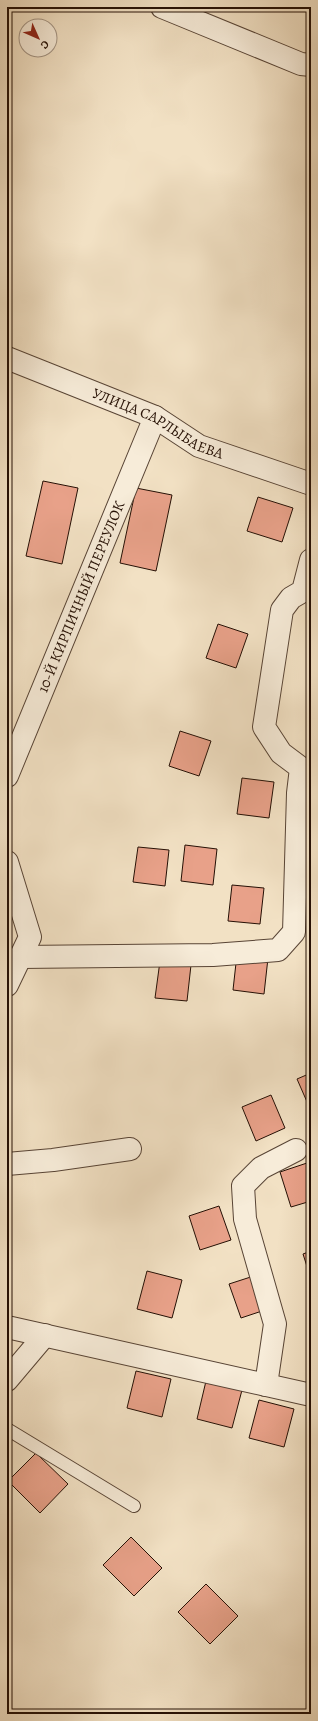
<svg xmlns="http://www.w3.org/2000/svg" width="318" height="1721" font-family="Alegreya,serif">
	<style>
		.building { fill: #e8a189; stroke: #251005 }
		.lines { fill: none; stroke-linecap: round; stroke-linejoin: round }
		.lane-casing { stroke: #584435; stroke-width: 14 }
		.street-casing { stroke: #584435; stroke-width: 24 }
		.lane { stroke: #f7ecd9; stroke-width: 12 }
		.street { stroke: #f7ecd9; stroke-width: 22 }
		.labels { text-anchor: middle; stroke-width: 3; stroke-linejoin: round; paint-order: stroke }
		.street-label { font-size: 15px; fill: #251005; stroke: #f7ecd9 }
	</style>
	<rect width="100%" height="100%" fill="#f2e1c4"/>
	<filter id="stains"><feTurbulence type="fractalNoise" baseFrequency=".005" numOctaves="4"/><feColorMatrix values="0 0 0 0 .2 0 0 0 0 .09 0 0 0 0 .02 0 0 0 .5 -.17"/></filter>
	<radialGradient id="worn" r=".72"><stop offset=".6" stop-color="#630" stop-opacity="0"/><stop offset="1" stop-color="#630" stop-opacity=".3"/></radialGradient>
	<!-- building -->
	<path class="building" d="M43,481l35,7 -16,76 -36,-8z
		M136,488l36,7 -16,76 -36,-8z
		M258,497l35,11 -11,34 -35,-11z
		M218,624l30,10 -12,34 -30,-10z
		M180,731l31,10 -12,35 -30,-10z
		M242,778l32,4 -5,36 -32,-4z
		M185,845l32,4 -4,36 -32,-4z
		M138,847l31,3 -4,36 -32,-4z
		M232,885l32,3 -4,36 -32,-3z
		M237,954l31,4 -4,36 -31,-4z
		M160,961l31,4 -4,36 -32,-3z
		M311,1073v38l-14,-32z
		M271,1095l14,33 -29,13 -14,-34z
		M310,1162l1,39 -20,6 -11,-35z
		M219,1206l12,34 -31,10 -11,-34z
		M311,1251v28l-8,-25z
		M147,1271l35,9 -10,38 -35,-9z
		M260,1274l11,34 -30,10 -12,-34z
		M136,1371l35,8 -9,38 -35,-9z
		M206,1381l36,9 -10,38 -35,-9z
		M259,1400l35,9 -10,38 -35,-9z
		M36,1453l32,31 -28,29 -32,-32z
		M131,1537l31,31 -28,28 -31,-31z
		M206,1584l32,32 -28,28 -32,-32z"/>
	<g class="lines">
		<defs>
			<path id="lane" d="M7,1429l127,77"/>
			<g id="street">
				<path d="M162,7l139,57 10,1"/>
				<path id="s1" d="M7,358l148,59 44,29 112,38"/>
				<path id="s2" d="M7,776l148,-359"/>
				<path d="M7,862l23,75 -23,48"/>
				<path d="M20,957l193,-2 65,-5 16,-18 4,-139 3,-25 -20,-15 -17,-26 18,-117 9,-12 12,-7 8,-31"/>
				<path d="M7,1164l46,-4 77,-11"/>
				<path d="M7,1327l304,68"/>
				<path d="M7,1380l38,-45"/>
				<path d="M266,1385l9,-61 -30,-105 -2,-33 18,-18 35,-18"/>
			</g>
		</defs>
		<!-- lane casing -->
		<use href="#lane" class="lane-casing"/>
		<!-- street casing -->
		<use href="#street" class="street-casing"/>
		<!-- lane -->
		<use href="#lane" class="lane"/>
		<!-- street -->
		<use href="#street" class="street"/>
	</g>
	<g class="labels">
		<!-- street labels -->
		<g class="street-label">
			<text dy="5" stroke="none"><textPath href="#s1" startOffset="165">УЛИЦА САРЛЫБАЕВА</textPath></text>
			<text dy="5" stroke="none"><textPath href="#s2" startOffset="194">10-Й КИРПИЧНЫЙ ПЕРЕУЛОК</textPath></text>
		</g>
	</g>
	<!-- margin -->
	<rect width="318" height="1721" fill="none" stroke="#f2e1c4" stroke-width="24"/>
	<rect x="8" y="8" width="302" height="1705" fill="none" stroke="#251005" stroke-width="2"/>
	<rect x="12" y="12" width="294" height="1697" fill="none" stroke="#251005"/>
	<!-- north arrow -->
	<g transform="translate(38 38) rotate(135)"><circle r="19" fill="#f7ecd9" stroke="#a39484"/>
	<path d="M0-3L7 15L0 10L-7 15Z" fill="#8f2418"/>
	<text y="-6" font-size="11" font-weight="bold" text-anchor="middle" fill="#251005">С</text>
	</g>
	<rect width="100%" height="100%" filter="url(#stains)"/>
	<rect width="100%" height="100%" fill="url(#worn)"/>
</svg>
